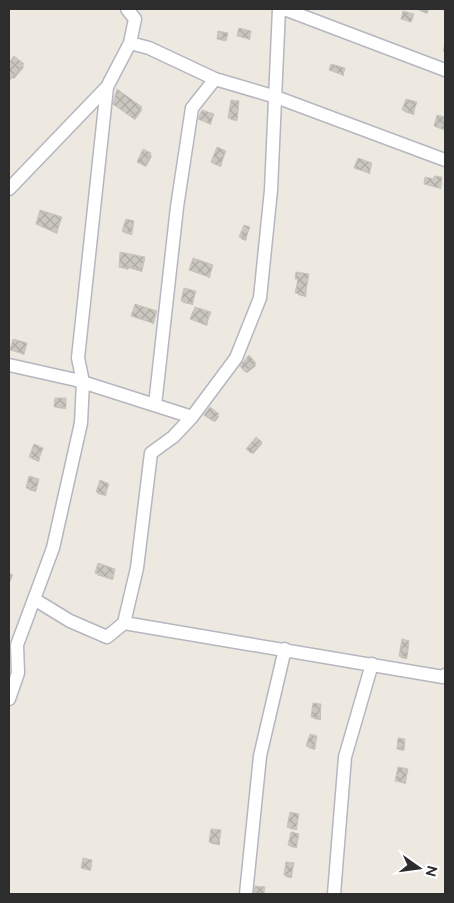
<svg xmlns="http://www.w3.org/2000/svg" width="454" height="903" font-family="Raleway,sans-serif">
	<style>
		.shadow { fill: #0003 }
		.building { fill: url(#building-cross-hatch); stroke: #c8c5bb }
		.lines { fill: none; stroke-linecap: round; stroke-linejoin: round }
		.minor-casing { stroke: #b5b6bf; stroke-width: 15 }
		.minor { stroke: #fff; stroke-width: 12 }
	</style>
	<defs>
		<pattern id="building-cross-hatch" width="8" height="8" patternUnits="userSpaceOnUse" patternTransform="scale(1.25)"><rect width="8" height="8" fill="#c9c7bf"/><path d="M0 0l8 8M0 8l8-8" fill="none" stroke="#adaba4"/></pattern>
	</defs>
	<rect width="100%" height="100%" fill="#ede9e1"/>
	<!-- shadow -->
	<path class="shadow" d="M416,9h13l-2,5z
		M251,32l-1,8 -12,-5z
		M445,40v14l-2,-3z
		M14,58l10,9 -10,12 -5,-4v-11z
		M344,69v7l-13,-6z
		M239,102l-2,19 -6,-1 -1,-2z
		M416,103l-2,12 -9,-3 -1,-2z
		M115,104l26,4 1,2 -7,10z
		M213,115l-2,10 -11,-6z
		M438,117l7,2v12l-10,-5z
		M144,151l8,5 -6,11 -8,-5z
		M225,152l-4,15 -7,-3 -2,-2z
		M371,164l-1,10 -14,-6z
		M442,178l-1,11 -16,-5 1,-5z
		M61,218l-4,16 -20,-11z
		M134,223l-2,12 -8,-2 -1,-2z
		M249,228l-3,13 -5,-2 -1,-2z
		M145,258l-3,14 -13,-4 -1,2 -8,-3z
		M212,266l-2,12 -19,-8z
		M308,275l-2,22 -8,-2 -1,-16z
		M195,292l-2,13 -9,-2 -2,-2z
		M156,312l-2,12 -22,-8z
		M210,313l-3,13 -15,-7z
		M26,344l-2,11 -13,-6z
		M255,364l1,2 -9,7 -4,-5z
		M65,400l1,9 -9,-1 -1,-2z
		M218,415l1,2 -4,5 -8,-5z
		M261,442l1,2 -9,10 -4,-3z
		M42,449l-3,13 -7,-3 -1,-2z
		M38,480l-2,12 -7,-2 -1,-2z
		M108,485l-2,11 -8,-2 -1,-2z
		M99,565l16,5 -2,10 -16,-5z
		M9,572l4,3 -4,10z
		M409,642l-2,17 -6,-1 -1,-2z
		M321,705v15l-7,-1 -1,-2z
		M317,737l-2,13 -6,-2 -1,-2z
		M405,740l-1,11 -5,-1 -1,-2z
		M407,770l-1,14 -8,-2 -1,-2z
		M298,815l-1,15 -7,-1 -2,-2z
		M220,831v14l-8,-1 -2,-2z
		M298,835l-1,13 -6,-1 -2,-2z
		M92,861l-1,10 -8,-2 -1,-2z
		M293,864l-1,14 -6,-1 -1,-2z"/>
	<!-- building -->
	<path class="building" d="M403,11l11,3 -3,8 -10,-3z
		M239,28l12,3 -2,8 -12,-3z
		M218,31l10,2 -2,8 -9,-2z
		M14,56l10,8 -15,17v-19z
		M331,64l14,4 -2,7 -14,-5z
		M117,89l25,18 -8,12 -21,-15z
		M406,99l11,3 -4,11 -11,-3z
		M231,100l8,1 -2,19 -9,-2z
		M202,110l12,4 -4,10 -12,-5z
		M437,115l8,2v13l-11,-4z
		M217,147l9,4 -6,15 -9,-4z
		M143,149l8,4 -6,13 -8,-4z
		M358,158l14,5 -3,10 -15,-5z
		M434,176l8,1 -2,11 -16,-4 1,-7 9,2z
		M40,210l22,7 -6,16 -20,-9z
		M126,219l8,2 -3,13 -9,-3z
		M244,225l6,2 -5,12 -6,-2z
		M120,252l25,5 -3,13 -14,-4v3l-9,-2z
		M193,258l20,7 -4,12 -20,-7z
		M296,272l13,2 -4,21 -10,-2 3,-14h-3z
		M184,288l12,3 -4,13 -11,-3z
		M135,304l22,7 -4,12 -22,-7z
		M195,307l16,5 -5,13 -16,-6z
		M13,339l14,4 -3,11 -14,-4z
		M249,355l7,8 -11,9 -5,-6z
		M55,398h11v9h-12z
		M210,407l9,7 -6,7 -9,-6z
		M256,437l6,5 -11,11 -5,-4z
		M34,444l9,4 -5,13 -9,-4z
		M29,476l10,3 -3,11 -10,-2z
		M100,480l9,4 -4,11 -9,-3z
		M98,563l17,6 -3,10 -17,-6z
		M402,639l7,2 -2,16 -8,-1z
		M313,703l8,1 -1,14 -9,-1z
		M310,734l7,2 -3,12 -8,-2z
		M398,738l7,1 -1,11 -7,-1z
		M398,767l10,2 -3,13 -10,-1z
		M290,812l9,2 -3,15 -9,-2z
		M211,829l10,1 -2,13 -10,-1z
		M291,832l8,2 -3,13 -8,-2z
		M83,858l9,2 -2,10 -9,-2z
		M286,862l8,1 -3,13 -7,-1z
		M255,886l10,1 -1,7h-10z"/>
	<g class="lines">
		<defs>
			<path id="minor" d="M127,9l8,10 -5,24
				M284,9l161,61
				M9,189l98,-102 23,-44 19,5 66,31
				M9,365l67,15 116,37 44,-59 24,-60 11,-108 8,-181
				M155,405l22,-198 15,-99 23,-29 61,18 169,63
				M192,417l-19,20 -22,16 -14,115 -13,55 319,54 2,-2
				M34,599l36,22 37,16 17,-14
				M9,699l9,-26 -1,-28 36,-97 28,-125 2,-41 -5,-24 29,-271
				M246,894l14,-138 25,-107
				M334,894l11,-137 27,-93"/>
		</defs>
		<!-- minor casing -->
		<use href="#minor" class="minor-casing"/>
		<!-- minor -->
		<use href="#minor" class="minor"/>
	</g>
	<!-- border -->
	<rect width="454" height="903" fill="none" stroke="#2d2d2d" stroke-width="20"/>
	<!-- north arrow -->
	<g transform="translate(419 868) rotate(104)" stroke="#ffffff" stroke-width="4" paint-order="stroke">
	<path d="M0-4L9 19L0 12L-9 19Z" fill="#2d2d2d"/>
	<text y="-8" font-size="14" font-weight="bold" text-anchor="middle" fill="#2d2d2d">N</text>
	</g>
</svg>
